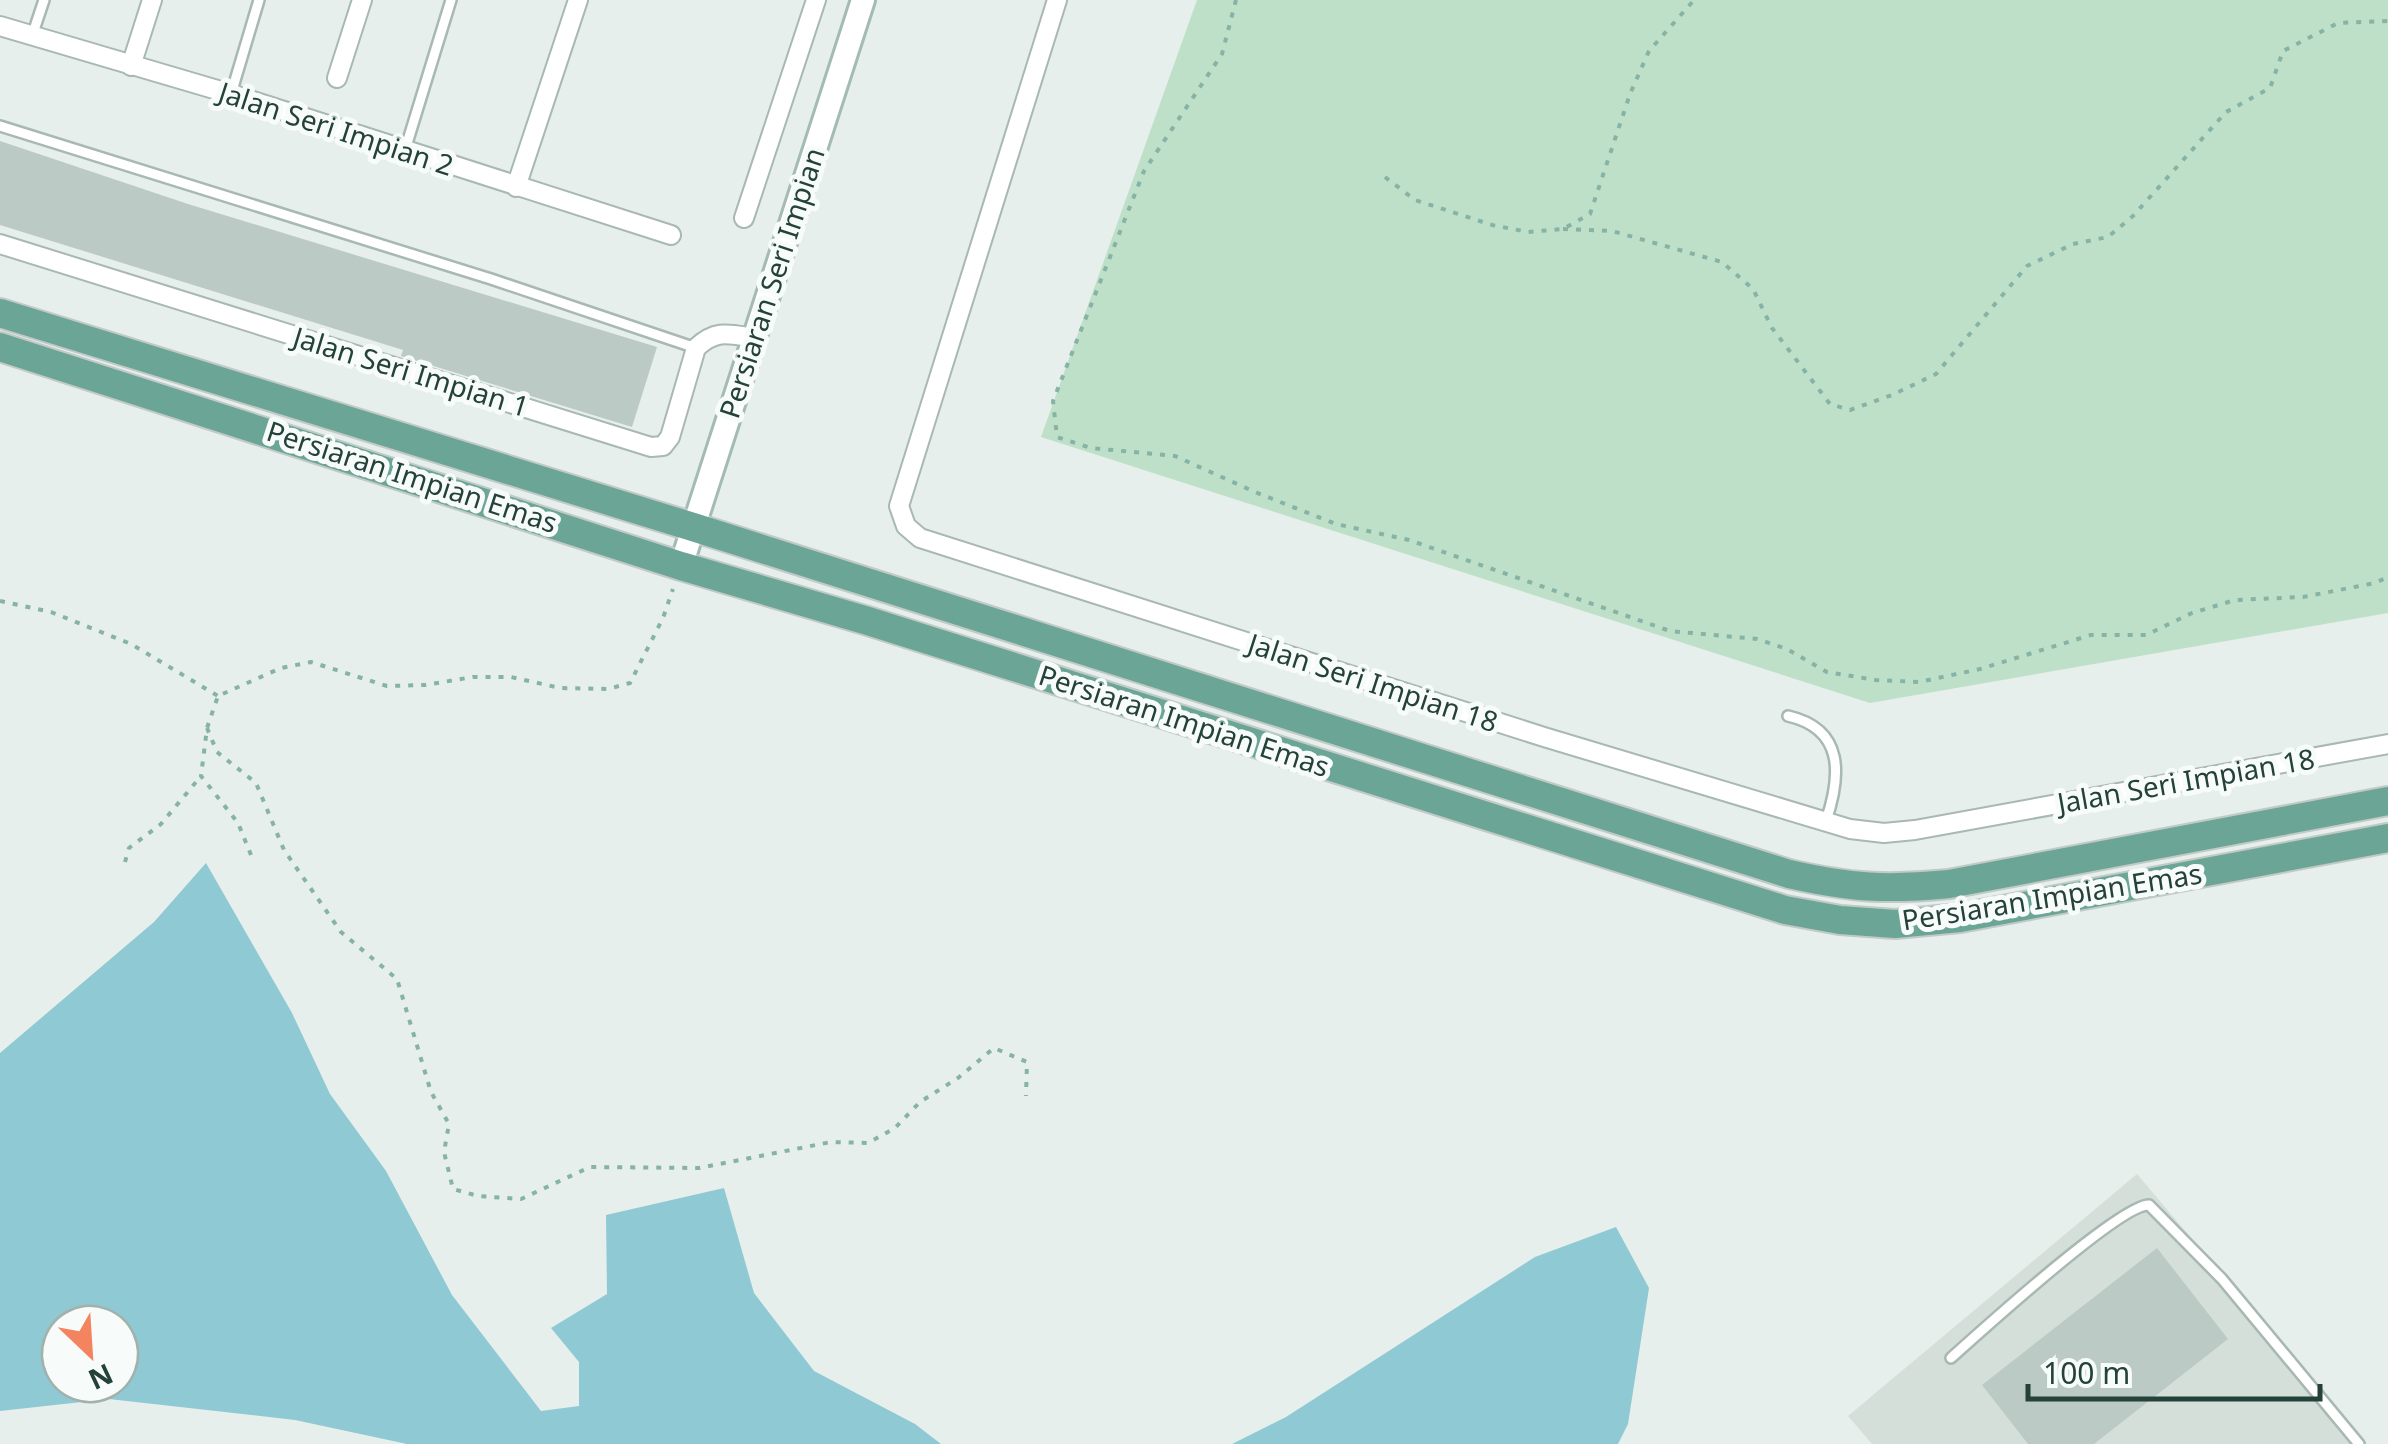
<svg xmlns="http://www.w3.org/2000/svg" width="2388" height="1444" font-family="'Noto Sans',sans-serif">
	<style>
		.built { fill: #d4dfda }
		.green { fill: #bfe0c8 }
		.water { fill: #8ec9d4; fill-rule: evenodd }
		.building { fill: #bbcac4 }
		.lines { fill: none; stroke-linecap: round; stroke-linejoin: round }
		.lane-casing { stroke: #a8b8b2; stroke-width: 14 }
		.street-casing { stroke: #a8b8b2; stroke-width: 22 }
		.secondary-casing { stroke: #a4bbb3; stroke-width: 28 }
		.primary-casing { stroke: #c2cac8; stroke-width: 32 }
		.path { stroke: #86b3a5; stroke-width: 4; stroke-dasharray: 5 8; stroke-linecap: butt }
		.lane { stroke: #fff; stroke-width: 9 }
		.street { stroke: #fff; stroke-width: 18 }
		.secondary { stroke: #fff; stroke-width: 22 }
		.primary { stroke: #6aa596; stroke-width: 28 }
		.labels { text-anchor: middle; stroke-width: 10; stroke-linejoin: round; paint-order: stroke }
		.street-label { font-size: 28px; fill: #24423a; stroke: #f7fbf9 }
	</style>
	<rect width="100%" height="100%" fill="#e6efeb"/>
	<!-- built -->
	<path class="built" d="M2137,1174l228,270h-493l-24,-28z"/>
	<!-- green -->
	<path class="green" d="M1197,0h1191v613l-518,90 -829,-266z"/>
	<!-- water -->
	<path class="water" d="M206,863l86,150 38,81 56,77 66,124 89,116 38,-5v-44l-28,-34 56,-34 -1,-79 118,-27 30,105 60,78 101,53 26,20h-534l-112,-24 -186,-21 -109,12v-358l154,-131zM120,1324v60h-60v-60z
		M1616,1227l33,61 -21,136 -10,20h-386l54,-27 249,-160z"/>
	<!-- building -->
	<path class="building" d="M0,141l188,63 469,143 -25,80 -231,-71 2,-6 -403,-125z
		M2157,1248l71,91 -134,105h-66l-46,-59z"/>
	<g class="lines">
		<defs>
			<path id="lane" d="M32,36l12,-36
				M231,94l28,-94
				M0,126l491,153 205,69
				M405,150l46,-150
				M1788,716c57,13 53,60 38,105
				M1951,1358c29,-26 170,-154 198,-153l73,74 137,165"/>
			<path id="street" d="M1057,0l-158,506 7,20 14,12 624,199 306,92 34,4 31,-3 473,-86
				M0,26l231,68 440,141
				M131,66l21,-66
				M337,78l25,-78
				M516,187l62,-187
				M744,218l72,-218
				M0,244l651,203 12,-1 7,-9 26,-89c20,-19 33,-14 58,-10"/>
			<path id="secondary" d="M681,566l182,-566"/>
			<path id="primary" d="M0,313l693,214 1096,347c62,14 97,16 160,10l439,-83
				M0,347l681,219 187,55 917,289 55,10 55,4 65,-6 428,-80"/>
		</defs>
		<!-- lane casing -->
		<use href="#lane" class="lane-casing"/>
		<!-- street casing -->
		<use href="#street" class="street-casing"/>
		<!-- secondary casing -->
		<use href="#secondary" class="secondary-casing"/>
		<!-- primary casing -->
		<use href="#primary" class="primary-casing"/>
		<!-- path -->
		<path class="path" d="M1236,0l-14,54 -78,117 -91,230 4,36 34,11 84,8 80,36 81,32 73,16 261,91 87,8 30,10 40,23 49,8 43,2 61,-13 111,-34h55l46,-22 43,-13 68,-3 72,-14 13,-6
			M1385,177l30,23 77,25 36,7 35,-3 27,-15 40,-120 19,-43 45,-51
			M1563,229l49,2 110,31 31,27 19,39 58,76 20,6 42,-15 44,-21 91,-108 46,-22 35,-7 25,-21 93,-104 44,-24 13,-37 55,-28 50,-2
			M0,601l51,11 80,32 87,52
			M207,728l10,24 39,31 28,67 57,82 56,47 34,113 18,32 -5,28 9,37 25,7 43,3 69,-32 109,1 132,-26 37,1 27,-15 25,-26 38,-24 36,-30 33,14 -1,34
			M251,855l-13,-32 -37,-47 6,-48 11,-32 63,-28 30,-6 76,24 38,-1 48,-8h38l49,11 48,1 22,-6 33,-65 10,-29
			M125,862l4,-14 32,-24 40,-48"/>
		<!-- lane -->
		<use href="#lane" class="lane"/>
		<!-- street -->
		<use href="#street" class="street"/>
		<!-- secondary -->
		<use href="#secondary" class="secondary"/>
		<!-- primary -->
		<use href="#primary" class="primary"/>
	</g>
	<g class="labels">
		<!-- street labels -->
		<g class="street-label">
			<text transform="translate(336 129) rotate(18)" y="10">Jalan Seri Impian 2</text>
			<text transform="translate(772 283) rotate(-72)" y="10">Persiaran Seri Impian</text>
			<text transform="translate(411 372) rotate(17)" y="10">Jalan Seri Impian 1</text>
			<text transform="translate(412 477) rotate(18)" y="10">Persiaran Impian Emas</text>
			<text transform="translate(1373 683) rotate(18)" y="10">Jalan Seri Impian 18</text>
			<text transform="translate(1184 721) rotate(18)" y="10">Persiaran Impian Emas</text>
			<text transform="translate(2186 781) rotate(-10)" y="10">Jalan Seri Impian 18</text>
			<text transform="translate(2052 897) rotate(-9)" y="10">Persiaran Impian Emas</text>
		</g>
	</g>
	<!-- north arrow -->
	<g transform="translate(90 1354) rotate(155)"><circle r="48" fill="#f7fbf9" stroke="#a3b1ad" stroke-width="2.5"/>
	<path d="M0-8L18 38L0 25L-18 38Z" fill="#f4845f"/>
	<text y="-15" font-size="28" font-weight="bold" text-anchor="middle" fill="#24423a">N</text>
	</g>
	<!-- scale -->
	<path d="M2028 1384v15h292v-15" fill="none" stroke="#24423a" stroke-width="5"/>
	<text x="2043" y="1384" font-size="30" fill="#24423a" stroke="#f7fbf9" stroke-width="8" paint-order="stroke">100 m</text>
</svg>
